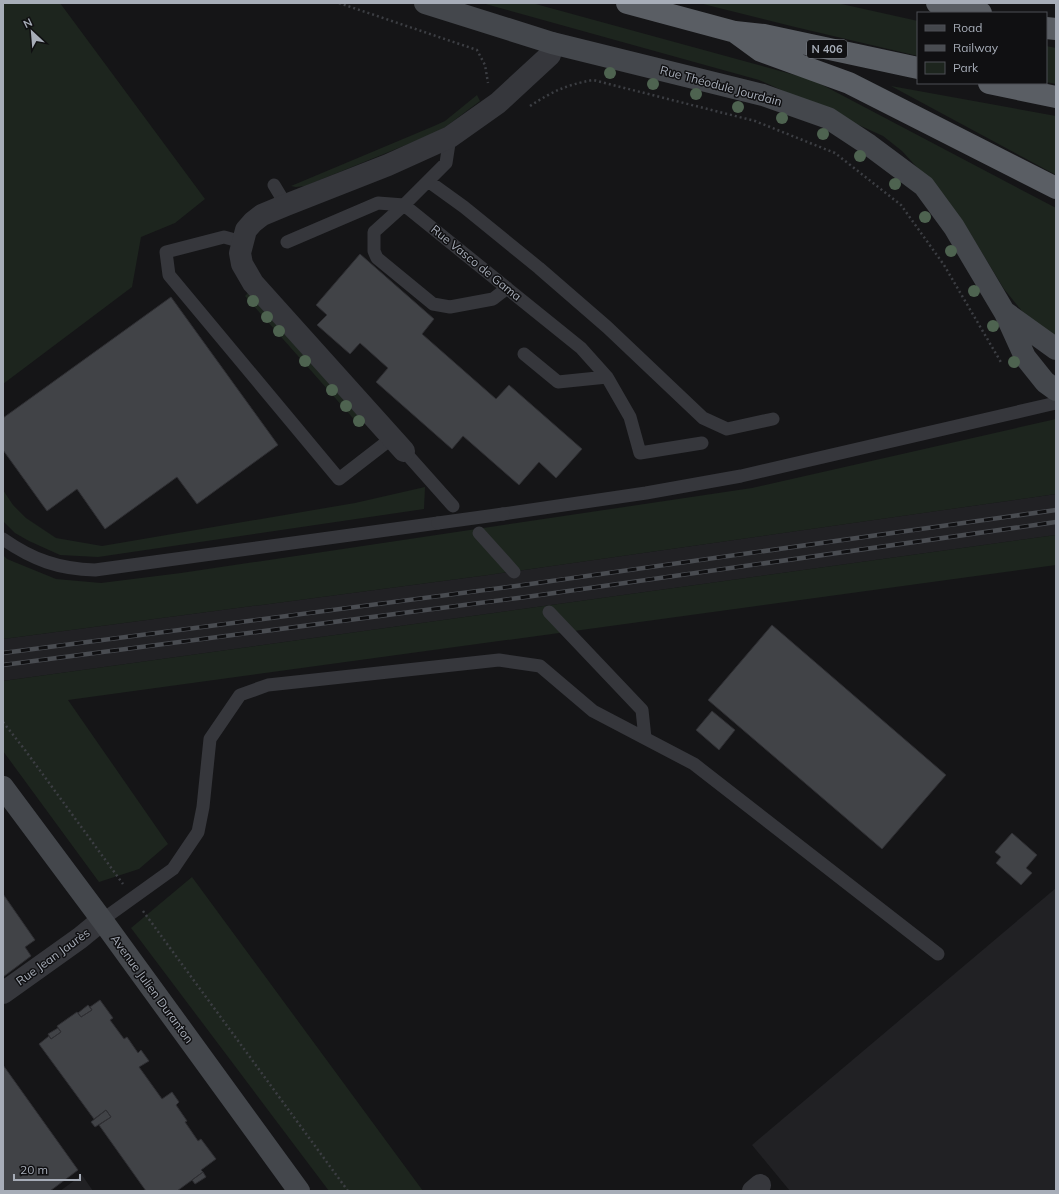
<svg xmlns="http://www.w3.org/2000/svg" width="1059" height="1194" font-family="Mulish,sans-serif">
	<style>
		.built { fill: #212124 }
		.green { fill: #1d251e }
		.building { fill: #414347; stroke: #2f2f33 }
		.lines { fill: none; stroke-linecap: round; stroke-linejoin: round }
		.path { stroke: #3c3e43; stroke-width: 2.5; stroke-dasharray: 2 3; stroke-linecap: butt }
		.service { stroke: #36373c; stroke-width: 13 }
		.minor { stroke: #36373c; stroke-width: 22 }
		.secondary { stroke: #44474c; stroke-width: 22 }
		.trunk { stroke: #5a5e64; stroke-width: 22 }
		.rail-casing { stroke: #494c51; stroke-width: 4.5 }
		.rail { stroke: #101012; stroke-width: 3; stroke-dasharray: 9; stroke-linecap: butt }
		.service-bridge { stroke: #36373c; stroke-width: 13 }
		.tree { fill: #4e6350 }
		.labels { text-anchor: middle; stroke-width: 3; stroke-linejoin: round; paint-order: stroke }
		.shield { fill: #101012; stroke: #7a7e86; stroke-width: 1 }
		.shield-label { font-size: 11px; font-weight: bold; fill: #a7adb8 }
		.street-label { font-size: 12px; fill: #a7adb8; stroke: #101012 }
	</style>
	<rect width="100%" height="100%" fill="#151517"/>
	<!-- built -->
	<path class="built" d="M1056,494v41l-1053,146v-42l485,-64z
		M1056,888v303h-266l-38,-46z
		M82,1175l11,16h-33z"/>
	<!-- green -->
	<path class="green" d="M3,3h57l145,196 -30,24 -34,14 -9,50 -129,97z
		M482,3h50l281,77 243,128v136l-26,-23 -26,-32 -34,-56 -26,-36 -42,-46 -19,-15 -124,-56z
		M699,3h138l81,18v35l-123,-29z
		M1046,46l10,2v36l-10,-2z
		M891,86l165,30v59z
		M477,95l3,6 -36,27 -11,6 -128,52 -9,1 -5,-1 143,-60 11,-5z
		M249,292l114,129 -4,4 -114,-129z
		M1056,419v75l-568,81 -485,64v-84l4,4 49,20 45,4 80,-10 571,-85z
		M425,487l-1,22 -326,48 -38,-2 -31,-14 -14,-8 -12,-12v-31l10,15 13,13 30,20 46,8 253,-43z
		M1056,535v30l-988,135 100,144 -29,25 -40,13 -96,-131v-70z
		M192,877l231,314h-94l-198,-263z"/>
	<!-- building -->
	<path class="building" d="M360,254l74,65 -12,15 74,65 13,-14 73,64 -26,29 -17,-16 -20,23 -56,-49 -11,13 -76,-67 12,-14 -28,-25 -10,11 -33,-29 10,-10 -11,-10z
		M171,297l107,148 -81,59 -20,-27 -72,52 -28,-40 -30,22 -44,-61v-32z
		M772,625l174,150 -64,74 -174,-149z
		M712,711l23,19 -16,20 -23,-20z
		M1012,833l25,22 -11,13 6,5 -11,12 -25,-22 5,-6 -6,-5z
		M3,894l32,46 -10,7 6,9 -28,21z
		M100,1000l13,18 -3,2 14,19 3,-2 11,16 3,-3 8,11 -10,6 23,32 10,-7 7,10 -3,3 11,16 -2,1 13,19 3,-2 15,20 -15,11 2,2 -26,19h-31l-47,-66 12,-8 -5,-7 -12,9 -55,-75 10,-8 2,3 10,-7 -4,-6 20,-14 4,5 11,-7 -2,-3z
		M88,1005l4,5 -11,7 -3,-4z
		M58,1028l3,4 -10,7 -3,-5z
		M3,1065l75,105 -28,21h-47z
		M106,1110l5,7 -16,10 -4,-5z
		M203,1172l3,5 -11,7 -3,-4z"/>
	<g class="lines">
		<!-- path -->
		<path class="path" d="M339,3l138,47 8,15 3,18
			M530,106c23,-15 36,-21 63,-26l162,41 80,32 66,52 43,60 58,99
			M3,722l22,28 98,134
			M143,911l205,280"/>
		<!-- service -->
		<path class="service" d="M450,137l-4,26 -42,42 177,143 26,29 23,40 10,36 62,-10
			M428,181l36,26 75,61 68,59 96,91 24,11 46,-10
			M274,185l12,20
			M404,205l-30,27v19l3,7 56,46 17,3 43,-8 14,-11
			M242,242l-18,-5 -58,15 3,23 170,204 53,-41
			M287,242l91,-39 26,2
			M524,354l34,28 49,-5
			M404,451l49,55
			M503,514l143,-21 95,-17 315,-73
			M479,533l35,39
			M3,539c30,21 56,30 92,31l343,-47
			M549,612l93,98 3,28
			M102,920l71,-51 25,-37 5,-25 7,-68 30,-44 28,-10 231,-25 41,6 53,45 101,53 244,190"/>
		<!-- minor -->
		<path class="minor" d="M404,451l-151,-168 -11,-19 -2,-11 6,-23 7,-8 9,-7 24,-10 102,-40 62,-28 48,-34 52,-48 2,-12
			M3,993l77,-55 22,-18
			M753,1191l7,-6"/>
		<!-- secondary -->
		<path class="secondary" d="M425,3l127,40 211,52 65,23 41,27 55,41 30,41 51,86 20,44 20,25 11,8
			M1006,313l50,36
			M3,787l99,133 197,271"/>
		<!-- trunk -->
		<path class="trunk" d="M627,3l108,29 29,3 154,33
			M937,3l44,10
			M1046,28l10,1
			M735,32l26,19 88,32 207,105
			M989,83l67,14"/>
		<defs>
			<path id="rail" d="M3,653l513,-67 540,-76
				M3,665l523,-68 530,-75"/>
		</defs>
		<!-- rail casing -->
		<use href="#rail" class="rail-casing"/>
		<!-- rail -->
		<use href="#rail" class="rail"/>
		<!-- service-bridge -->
		<path class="service-bridge" d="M438,523l65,-9"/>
	</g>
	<!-- trees -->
	<g class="tree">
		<circle cx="610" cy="73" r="6"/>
		<circle cx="653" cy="84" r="6"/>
		<circle cx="696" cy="94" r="6"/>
		<circle cx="738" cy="107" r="6"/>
		<circle cx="782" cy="118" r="6"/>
		<circle cx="823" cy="134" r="6"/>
		<circle cx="860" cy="156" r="6"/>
		<circle cx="895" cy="184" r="6"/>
		<circle cx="925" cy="217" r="6"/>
		<circle cx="951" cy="251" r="6"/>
		<circle cx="974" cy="291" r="6"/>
		<circle cx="253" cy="301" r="6"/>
		<circle cx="267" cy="317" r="6"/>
		<circle cx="993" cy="326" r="6"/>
		<circle cx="279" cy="331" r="6"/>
		<circle cx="305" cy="361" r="6"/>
		<circle cx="1014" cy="362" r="6"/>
		<circle cx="332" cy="390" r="6"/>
		<circle cx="346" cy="406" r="6"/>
		<circle cx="359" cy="421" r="6"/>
	</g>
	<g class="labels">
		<!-- shield labels -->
		<rect class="shield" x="807" y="40" width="40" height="18" rx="3"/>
		<g class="shield-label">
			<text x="827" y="53">N 406</text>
		</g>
		<!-- street labels -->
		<g class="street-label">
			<text transform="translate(721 86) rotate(15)" y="4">Rue Théodule Jourdain</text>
			<text transform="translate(476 263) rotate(39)" y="4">Rue Vasco de Gama</text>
			<text transform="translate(53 957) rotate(-36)" y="4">Rue Jean Jaurès</text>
			<text transform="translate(152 989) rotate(54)" y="4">Avenue Julien Duranton</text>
		</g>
	</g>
	<!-- border -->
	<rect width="1059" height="1194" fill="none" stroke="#a7adb8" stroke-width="8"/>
	<!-- legend -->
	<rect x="917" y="12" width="130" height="72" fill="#101012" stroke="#4c4f54"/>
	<rect x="925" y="25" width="20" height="6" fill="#44474c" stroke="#4c4f54"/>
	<text x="953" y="32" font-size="12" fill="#a7adb8">Road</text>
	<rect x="925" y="45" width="20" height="6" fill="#494c51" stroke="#4c4f54"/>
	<text x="953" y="52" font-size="12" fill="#a7adb8">Railway</text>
	<rect x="925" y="62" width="20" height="12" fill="#1d251e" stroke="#4c4f54"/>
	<text x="953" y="72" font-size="12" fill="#a7adb8">Park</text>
	<!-- north arrow -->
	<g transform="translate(32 32) rotate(334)" stroke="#101012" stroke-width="3" paint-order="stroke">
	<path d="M0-3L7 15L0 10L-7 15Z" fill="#a7adb8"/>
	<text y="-6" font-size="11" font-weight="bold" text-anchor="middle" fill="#a7adb8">N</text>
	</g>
	<!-- scale -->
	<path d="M14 1174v6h66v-6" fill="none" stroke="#a7adb8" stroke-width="2"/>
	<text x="20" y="1174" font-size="12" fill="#a7adb8" stroke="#101012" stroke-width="3" paint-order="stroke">20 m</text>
</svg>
